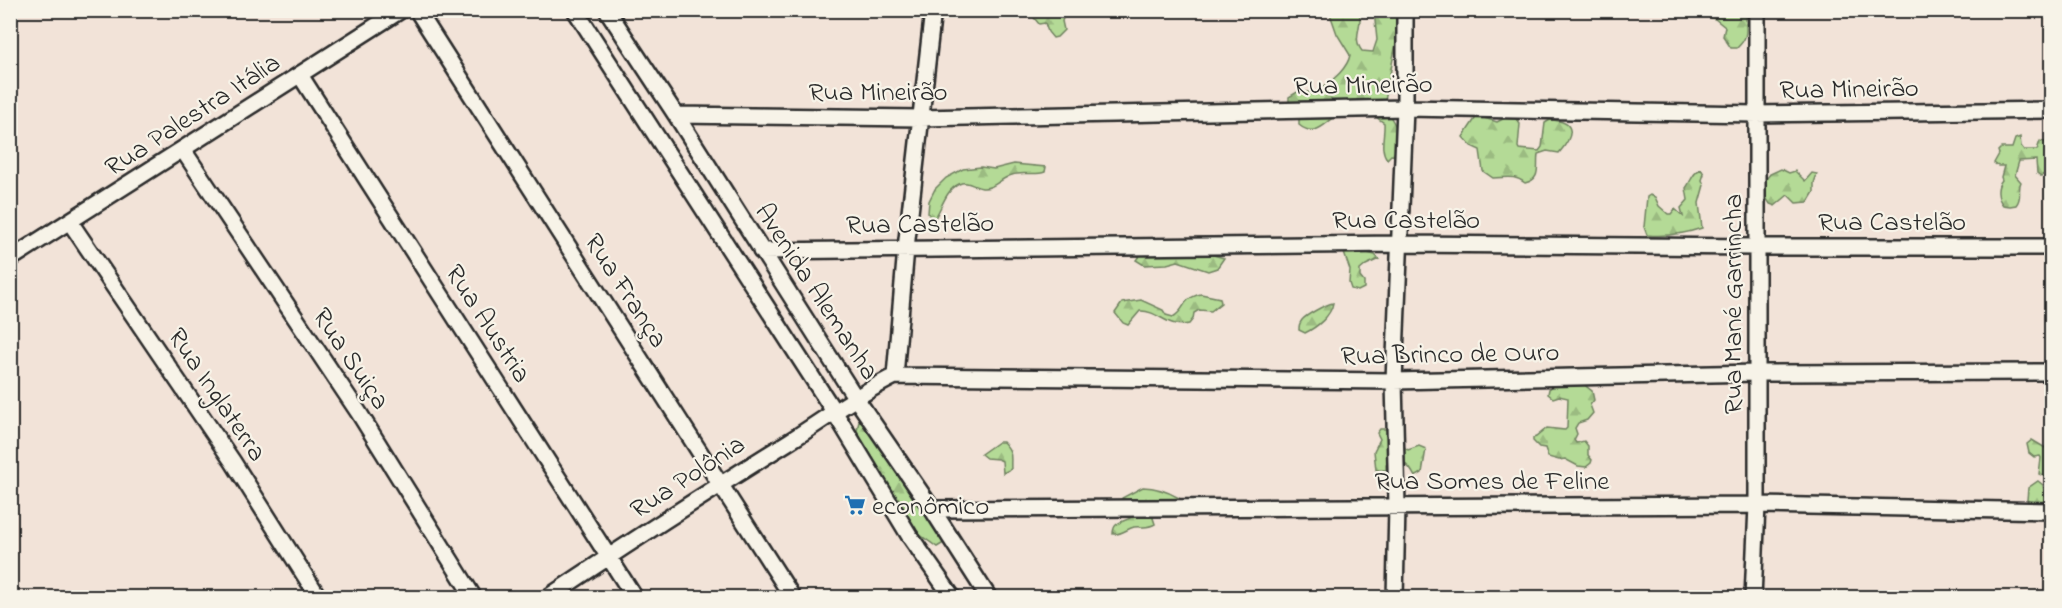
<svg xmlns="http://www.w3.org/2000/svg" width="2062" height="608" font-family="'Indie Flower',sans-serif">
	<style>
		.forest { fill: url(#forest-firs); stroke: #708260; stroke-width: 1.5 }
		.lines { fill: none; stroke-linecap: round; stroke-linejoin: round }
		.street-casing { stroke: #2b2b2b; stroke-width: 20 }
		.street { stroke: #f7f3e8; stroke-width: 15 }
		.labels { text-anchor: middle; stroke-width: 4.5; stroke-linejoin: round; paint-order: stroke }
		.street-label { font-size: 27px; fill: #2b2b2b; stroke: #f7f3e8 }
		.poi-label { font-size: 27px; fill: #2b2b2b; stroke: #f7f3e8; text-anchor: start }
	</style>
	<defs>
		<pattern id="forest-firs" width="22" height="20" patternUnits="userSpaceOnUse" patternTransform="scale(1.5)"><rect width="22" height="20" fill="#b4da96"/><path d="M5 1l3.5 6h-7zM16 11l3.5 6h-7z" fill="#9bbb81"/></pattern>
	</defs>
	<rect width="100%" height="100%" fill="#f2e3d8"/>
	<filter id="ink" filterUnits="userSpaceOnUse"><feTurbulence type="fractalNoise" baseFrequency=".0167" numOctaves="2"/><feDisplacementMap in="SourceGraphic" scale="12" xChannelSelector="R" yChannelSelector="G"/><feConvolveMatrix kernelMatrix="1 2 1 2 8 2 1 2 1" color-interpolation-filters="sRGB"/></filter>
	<g filter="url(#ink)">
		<!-- forest -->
		<path class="forest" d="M1021,11h45l-4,10 2,9 -7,7 -4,1 -5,-6 -3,-9 -6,1 -8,-10z
			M1329,11h30c5,14 -8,26 3,40l11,1 4,-12 -3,-29h24l-2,11v21l-11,58 5,15 9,16 -2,24 -6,-1 -4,4c-8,-11 -2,-23 -3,-36l-15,-11c-9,1 -22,0 -30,3 -12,4 -22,25 -40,10v-12l-10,-10v-6l10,-6 17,2c12,-10 31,-22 34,-38l-13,-21z
			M1700,11h47c-4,17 5,23 -10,37h-6l-8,-12 2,-9 -10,-8 -9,-3z
			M1477,116l20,6 8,-4 11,1 4,5 -2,23 1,2 20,2 3,-4 3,-24 5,-3c28,1 23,17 9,33l-12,-2 -9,3c-2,13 4,25 -13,29 -11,-9 -19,-5 -32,-5l-10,-7 -3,-21 -9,-4 -8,-9z
			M2020,137l1,9 3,4h13l3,-9 5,1c1,2 6,26 6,28l-10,6 -4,-3 -1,-13 -17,1 -4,14 6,7c-4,7 2,15 -5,23l-6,1 -7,-1c-6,-7 -7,-18 -1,-25l-1,-3 3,-11h-6l-4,-3 5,-9 -1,-3 3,-3h11l3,-9z
			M1014,164l32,3 -1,5c-11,4 -23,-1 -33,3 -11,3 -18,14 -30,13 -8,-1 -15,-8 -23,-4 -15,7 -17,26 -27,38l-4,-9 1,-12 6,-12 11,-11 17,-9 18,-2 13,2z
			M1701,169l3,5 -2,6 2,5 -5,18 3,25c-18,6 -35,9 -55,7l-3,-8 3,-30 3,-2 5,2 4,9 9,8h3l4,-5 8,7 -2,-8 7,-8 -2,-12c5,-7 7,-16 15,-19z
			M1781,169l8,4 6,-2 10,10 7,-8 5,1 -3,9v9l-6,10 -12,1 -8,-8 -13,11 -5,-2 -5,-8 -1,-14 6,-8z
			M1154,251l52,2 18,5 -7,10 -9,3 -30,-10 -11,3 -23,1 -8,-5 4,-5z
			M1363,252l12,3 4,4 -13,6 -6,5v7l4,5v6l-6,3 -7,-2 -2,-6 1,-13 -6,-17z
			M1201,294l19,4 1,5 -10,8 -12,-1 -5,3 -1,6 -4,5c-21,5 -31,-14 -49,-13l-12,14 -5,-2 -8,-10 7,-10 19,-3 22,10 3,5 7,2c14,-8 7,-18 28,-23z
			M1333,303c-2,13 -16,24 -28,30l-6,-3c0,-4 0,-6 3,-10 4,-5 24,-16 31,-17z
			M1556,384h27l9,7 2,9 -4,5 3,8 -6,7 -9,3 -3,5 2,6 -3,6 2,3 8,-2 4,5v9l4,5 -1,3 -5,4 -8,-1 -13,-7 -6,1 -11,-3 -3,-9 -6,-1 -6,-6v-3l3,-1 11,-9 18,2 2,-2 1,-30 -9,-2 -6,2 -5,-4 1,-5z
			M860,417l-1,4 14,12 74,108 -10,6 -21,-15 -9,-13 -6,-18 -15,-16 -20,-32 -9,-23z
			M1380,429h6l11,14 11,7 11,-4 7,3 -4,24 -7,4c-7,-14 -14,-19 -29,-13v6h-10l-2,-19 6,-12 -3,-6z
			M2032,440l15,9 4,-4v34l-12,-5 2,-16 -1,-2 -6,1 -5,-4 -2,-9z
			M998,442h5c11,11 7,15 8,27l-8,4 -1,-12 -4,-2 -12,-1 -5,-4z
			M2038,481l5,4 2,10 2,1 4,-5v17l-19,-4 -5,-4 1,-12z
			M1143,487c14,0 24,4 36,11l2,5 -36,6 8,9 2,6c-8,5 -13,2 -21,3 -8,2 -12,8 -21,7 0,-14 12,-11 20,-18l-13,-13 2,-5z"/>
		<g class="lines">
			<defs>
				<path id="street" d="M417,10l376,588
					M575,10l260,403 74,122 44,63
					M607,10l69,105 179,282 77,112 57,89
					M300,75l335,523
					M676,115l244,3 485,-10 352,6 295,-4
					M183,150l176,263 115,185
					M70,222l163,240 86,136
					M761,251l638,-7 358,3h295
					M10,259l391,-249
					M895,376l11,-128 27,-238
					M932,509l825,-4 295,6
					M547,598c80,-54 161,-106 243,-157 35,-22 68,-47 105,-65l499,5 363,-8 295,-1
					M1395,598l2,-92 -3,-125 11,-273v-98
					M1753,598l4,-93v-495"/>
			</defs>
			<!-- street casing -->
			<use href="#street" class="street-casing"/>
			<!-- street -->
			<use href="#street" class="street"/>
		</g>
	</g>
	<!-- icons -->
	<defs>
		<symbol id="supermarket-bare" viewBox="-9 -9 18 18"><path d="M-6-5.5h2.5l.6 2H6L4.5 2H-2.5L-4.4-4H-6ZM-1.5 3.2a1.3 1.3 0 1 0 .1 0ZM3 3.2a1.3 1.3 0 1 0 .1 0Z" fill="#1f6fb2" stroke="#f7f3e8" stroke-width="2.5" paint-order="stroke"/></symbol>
	</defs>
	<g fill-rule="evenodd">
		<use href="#supermarket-bare" x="840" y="490" width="30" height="30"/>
	</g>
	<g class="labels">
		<!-- street labels -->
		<g class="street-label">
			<text transform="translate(1363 84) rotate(-1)" y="9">Rua Mineirão</text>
			<text transform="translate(1849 88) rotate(-1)" y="9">Rua Mineirão</text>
			<text x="878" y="100">Rua Mineirão</text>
			<text transform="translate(192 114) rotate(-33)" y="9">Rua Palestra Itália</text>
			<text x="1406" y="228">Rua Castelão</text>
			<text x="1892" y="230">Rua Castelão</text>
			<text transform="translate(920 223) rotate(-1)" y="9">Rua Castelão</text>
			<text transform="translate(627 290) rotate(57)" y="9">Rua França</text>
			<text transform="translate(818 291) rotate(57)" y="9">Avenida Alemanha</text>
			<text transform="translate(1732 304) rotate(-90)" y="9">Rua Mané Garrincha</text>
			<text transform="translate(489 323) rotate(57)" y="9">Rua Austria</text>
			<text transform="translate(1450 353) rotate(-1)" y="9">Rua Brinco de Ouro</text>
			<text transform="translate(352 358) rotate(56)" y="9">Rua Suiça</text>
			<text transform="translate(218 394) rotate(56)" y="9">Rua Inglaterra</text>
			<text transform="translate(687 476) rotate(-33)" y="9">Rua Polônia</text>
			<text x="1492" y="489">Rua Somes de Feline</text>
		</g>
		<!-- poi labels -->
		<g class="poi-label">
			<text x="872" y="514">econômico</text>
		</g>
	</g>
	<!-- margin -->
	<rect width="2062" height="608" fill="none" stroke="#f7f3e8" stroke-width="36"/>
	<rect x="18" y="18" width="2026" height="572" fill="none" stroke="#2b2b2b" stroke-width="2" filter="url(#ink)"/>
</svg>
